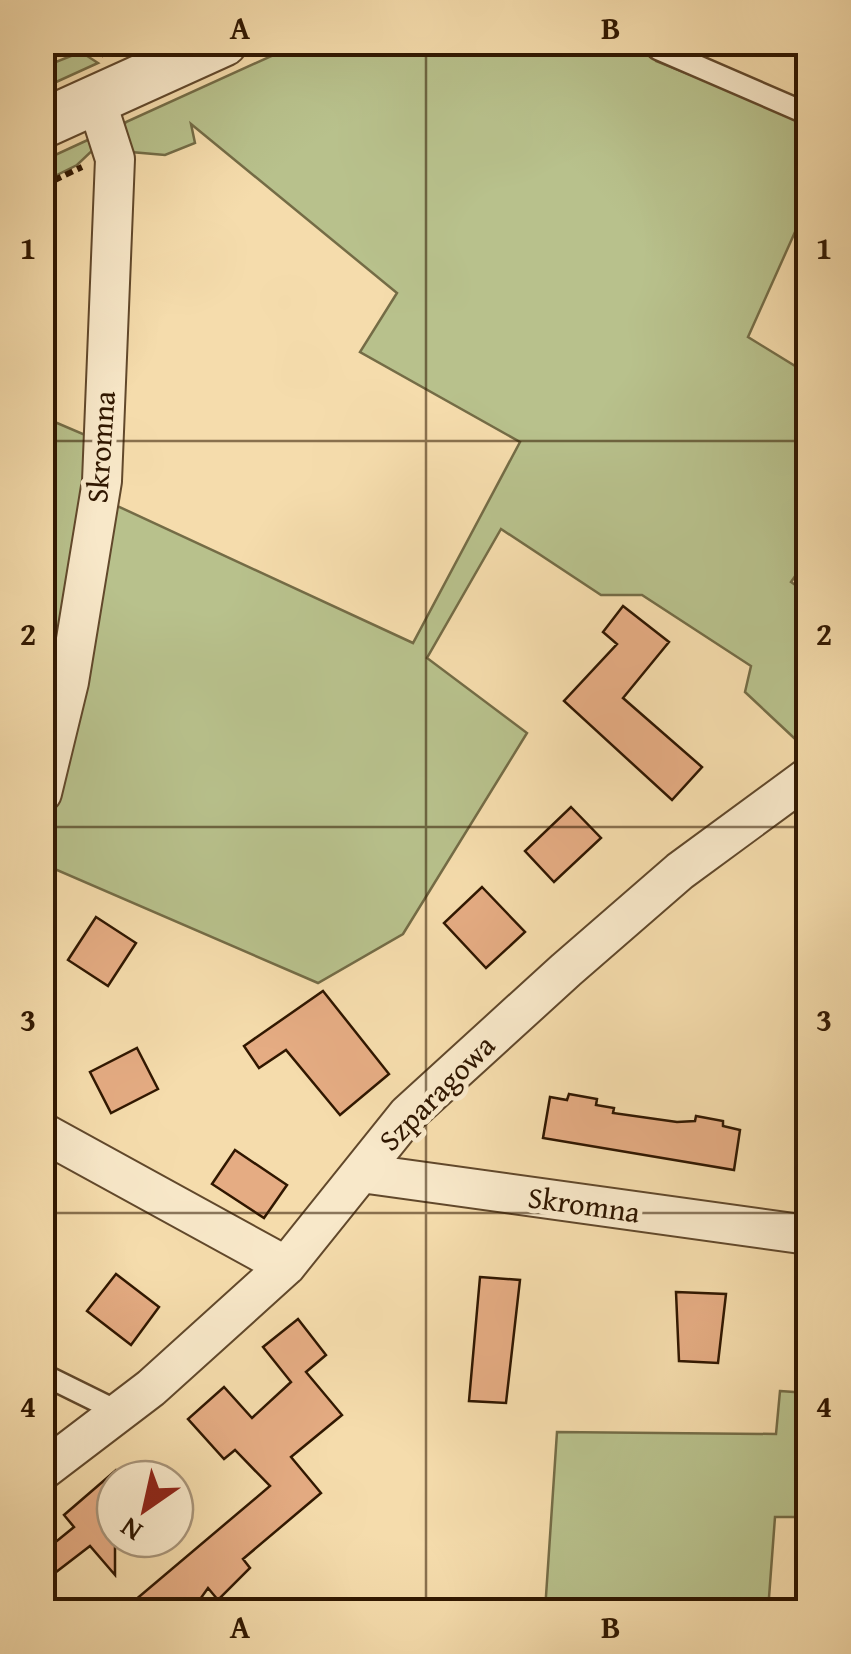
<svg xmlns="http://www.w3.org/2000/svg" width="851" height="1654" font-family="'Gentium Book Plus',serif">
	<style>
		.green { fill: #b8c18c; stroke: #746c46; stroke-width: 2.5 }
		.building { fill: #e5ac83; stroke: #301700; stroke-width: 2.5 }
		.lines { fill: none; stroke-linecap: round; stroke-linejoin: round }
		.service-casing { stroke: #61482b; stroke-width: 25 }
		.minor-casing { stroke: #61482b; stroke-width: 42 }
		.tertiary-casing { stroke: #61482b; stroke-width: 52 }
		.path { stroke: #301700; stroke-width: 6; stroke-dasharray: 8 5; stroke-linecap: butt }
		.service { stroke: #f8e8c9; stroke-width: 20 }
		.minor { stroke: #f8e8c9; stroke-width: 38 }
		.tertiary { stroke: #f8e8c9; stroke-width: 48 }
		.grid { fill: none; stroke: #301700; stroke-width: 2.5; stroke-opacity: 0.55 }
		.labels { text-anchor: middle; stroke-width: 10; stroke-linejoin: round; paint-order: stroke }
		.street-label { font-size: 30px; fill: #301700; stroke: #f8e8c9 }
		.neatline { fill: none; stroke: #301700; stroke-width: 4 }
		.grid-label { font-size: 32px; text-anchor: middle; font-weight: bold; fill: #301700 }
	</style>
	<rect width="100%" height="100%" fill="#f5dcac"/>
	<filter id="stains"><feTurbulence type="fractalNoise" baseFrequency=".002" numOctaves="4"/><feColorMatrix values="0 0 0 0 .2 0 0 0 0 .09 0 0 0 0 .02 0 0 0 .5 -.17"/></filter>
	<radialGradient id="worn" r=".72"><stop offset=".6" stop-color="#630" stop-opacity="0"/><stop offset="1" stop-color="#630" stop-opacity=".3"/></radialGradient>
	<!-- green -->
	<path class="green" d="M647,42l9,19 152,61v81l-60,134 60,37v184l-17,24 17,12v157l-63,-59 6,-26 -109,-71h-41l-100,-66 -74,129 100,75 -124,201 -85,49 -275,-119 70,-360 300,139 107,-201 -160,-90 37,-59 -206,-169 4,19 -30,12 -34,-3 -9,-24 4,-6 174,-79z
		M81,52l17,11 -55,25v-21z
		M92,138l4,9 -19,18 -34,17 -1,-21z
		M43,417l47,20 -25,206 -22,110z
		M780,1391l28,2v124h-33l-7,94h-223l12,-179 219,2z"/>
	<!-- building -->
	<path class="building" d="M623,606l46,36 -46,56 79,69 -30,33 -108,-99 53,-57 -14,-12z
		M571,807l30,31 -47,44 -29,-31z
		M482,887l43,45 -39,36 -42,-45z
		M96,917l40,26 -28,43 -40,-26z
		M323,991l66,83 -49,41 -54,-65 -27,18 -15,-22z
		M137,1048l21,41 -47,24 -21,-41z
		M569,1094l28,5 -1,6 18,3 -1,5 64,9 18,-1 1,-5 27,5v5l17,4 -6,40 -191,-32 7,-41 17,3z
		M235,1150l52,35 -23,33 -52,-34z
		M116,1274l43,33 -28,38 -44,-34z
		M480,1277l40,3 -14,123 -37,-2z
		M676,1292l50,2 -8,69 -39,-2z
		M298,1319l28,36 -20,17 36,43 -51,42 30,36 -78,66 7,9 -32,32 -10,-12 -17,24h-70l149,-126 -35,-36 -11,9 -36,-40 36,-32 28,31 39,-36 -28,-35z
		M115,1471v104l-25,-29 -43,33 -5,-5v-21l32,-26 -10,-12z"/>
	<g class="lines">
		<defs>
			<path id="service" d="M658,49l150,65
				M42,1374l77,38"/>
			<path id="minor" d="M42,793l27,-111 33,-201 13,-322 -19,-59
				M42,1132l244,134
				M361,1173l447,62
				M42,1471l109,-83 135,-122 122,-152 158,-144 114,-99 128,-94"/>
			<path id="tertiary" d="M42,124l181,-82"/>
		</defs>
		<!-- service casing -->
		<use href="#service" class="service-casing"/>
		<!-- minor casing -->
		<use href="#minor" class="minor-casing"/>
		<!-- tertiary casing -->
		<use href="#tertiary" class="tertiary-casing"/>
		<!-- path -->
		<path class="path" d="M96,42l9,14
			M257,54l25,-12
			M42,55l29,-13
			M42,186l40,-19"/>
		<!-- service -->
		<use href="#service" class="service"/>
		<!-- minor -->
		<use href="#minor" class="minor"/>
		<!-- tertiary -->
		<use href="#tertiary" class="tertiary"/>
	</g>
	<!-- grid -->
	<path class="grid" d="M426,42v1570M42,441h766M42,827h766M42,1213h766"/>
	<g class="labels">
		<!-- street labels -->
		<g class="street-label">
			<text transform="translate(101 447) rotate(-86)" y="10">Skromna</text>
			<text transform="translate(437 1093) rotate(-45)" y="10">Szparagowa</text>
			<text transform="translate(584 1205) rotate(8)" y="10">Skromna</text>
		</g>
	</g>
	<!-- margin -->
	<rect width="851" height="1654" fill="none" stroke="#f5dcac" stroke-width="110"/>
	<!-- north arrow -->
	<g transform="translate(145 1509) rotate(214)"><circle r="48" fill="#f8e8c9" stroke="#a89479" stroke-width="2.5"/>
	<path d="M0-8L18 38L0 25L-18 38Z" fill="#8f2418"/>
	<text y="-15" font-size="28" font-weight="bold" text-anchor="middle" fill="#301700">N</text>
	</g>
	<rect x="55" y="55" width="741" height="1544" class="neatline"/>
	<g class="grid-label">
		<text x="240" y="39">A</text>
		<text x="611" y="39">B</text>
		<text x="28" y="259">1</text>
		<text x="824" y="259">1</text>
		<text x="28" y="645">2</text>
		<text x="824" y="645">2</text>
		<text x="28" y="1031">3</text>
		<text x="824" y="1031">3</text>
		<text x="28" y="1417">4</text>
		<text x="824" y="1417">4</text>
		<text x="240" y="1638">A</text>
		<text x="611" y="1638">B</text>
	</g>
	<rect width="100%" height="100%" filter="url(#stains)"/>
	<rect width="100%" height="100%" fill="url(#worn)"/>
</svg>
